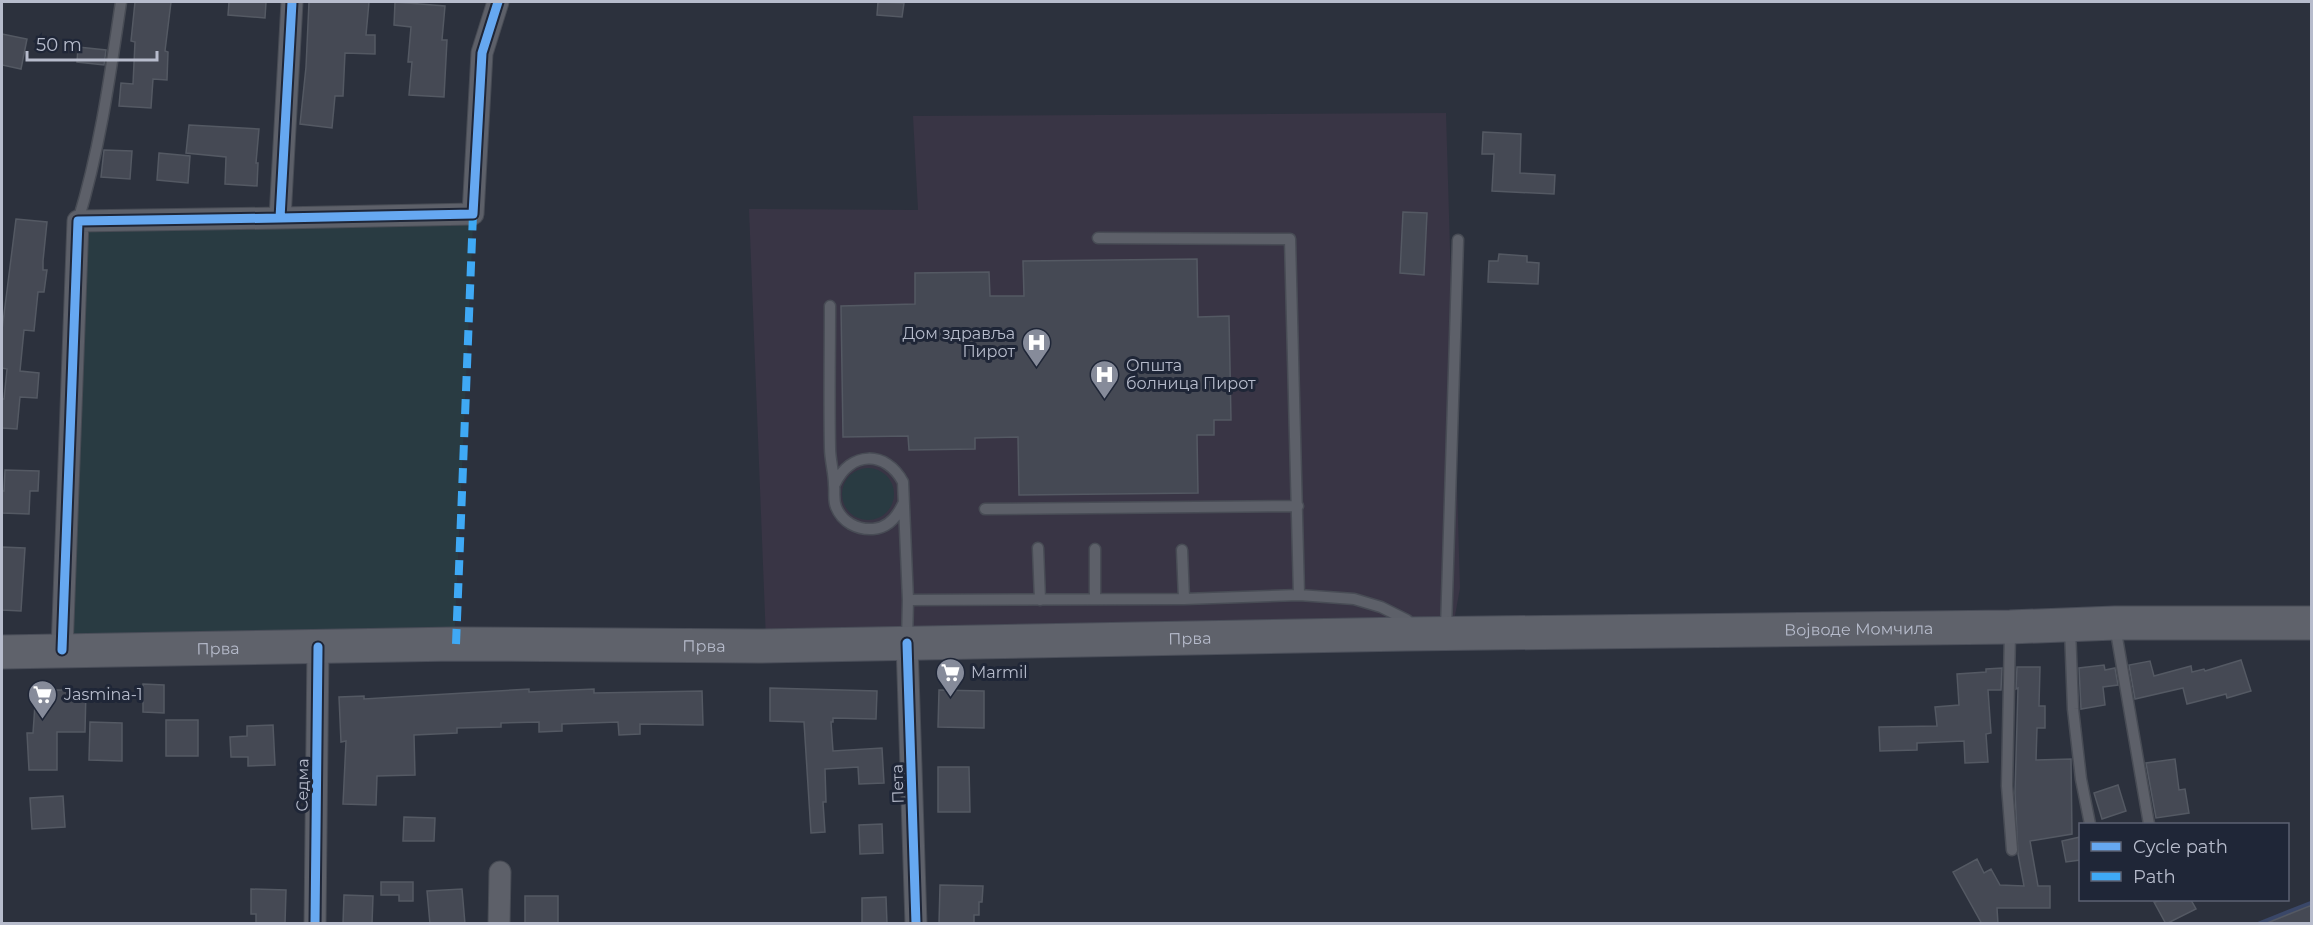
<svg xmlns="http://www.w3.org/2000/svg" width="2313" height="925" font-family="Montserrat,sans-serif">
	<style>
		.medical { fill: #393545 }
		.green { fill: #293b42 }
		.lines { fill: none; stroke-linecap: round; stroke-linejoin: round }
		.stream { stroke: #3a4768; stroke-width: 5 }
		.building { fill: #454954; stroke: #545963; stroke-width: 1.5 }
		.lane-casing { stroke: #484c55; stroke-width: 13 }
		.street-casing { stroke: #484c55; stroke-width: 23 }
		.primary-casing { stroke: #4a4e59; stroke-width: 35 }
		.lane { stroke: #5d6069; stroke-width: 10 }
		.street { stroke: #5d6069; stroke-width: 21 }
		.primary { stroke: #5f626b; stroke-width: 33 }
		.quiet { stroke: #3fa9f5; stroke-width: 8; stroke-dasharray: 15 8; stroke-linecap: butt }
		.cycleway-casing { stroke: #1f2637; stroke-width: 13 }
		.cycleway { stroke: #66a8f1; stroke-width: 9 }
		.labels { text-anchor: middle; stroke-width: 6; stroke-linejoin: round; paint-order: stroke }
		.poi-label { font-size: 16px; fill: #b7bccc; stroke: #1f2637; text-anchor: start }
		.street-label { font-size: 16px; fill: #b7bccc; stroke: #1f2637 }
	</style>
	<rect width="100%" height="100%" fill="#2c313d"/>
	<!-- medical -->
	<path class="medical" d="M1446,113l14,475 -8,44 -686,9 -17,-432 169,1 -5,-94z"/>
	<!-- green -->
	<path class="green" d="M474,204l-20,443 -389,9 16,-436z
		M842 494a26 26 0 1 1 52 0a26 26 0 1 1-52 0Z"/>
	<g class="lines">
		<!-- stream -->
		<path class="stream" d="M2259,924l53,-21"/>
	</g>
	<!-- building -->
	<path class="building" d="M135,2h36l-6,49 3,1 -1,28 -14,-1 -2,29 -32,-2 2,-23 12,1 2,-42 -4,-1z
		M229,2h37l-1,16 -37,-3z
		M309,2h60l-3,33h9v19l-30,-1 -2,43h-8l-3,32 -32,-4 6,-57z
		M395,2l50,4 -3,34h5l-3,57 -35,-2 3,-33h-4l3,-35 -17,-2z
		M878,2l26,1 -2,14 -25,-2z
		M2,34l25,5 -6,30 -19,-4z
		M78,47l28,3 -2,15 -27,-3z
		M189,125l70,4 -3,34h2l-1,23 -32,-2 1,-27 -40,-4z
		M1483,132l38,2 -1,39 35,2 -1,19 -62,-3 2,-37h-12z
		M104,150l28,1 -2,28 -29,-2z
		M159,153l31,3 -2,27 -31,-3z
		M1403,212l24,1 -3,62 -24,-2z
		M16,219l31,3 -4,39v9h4l-3,22h-6l-4,39 -10,-1 -4,41 19,2 -2,25 -17,-1 -3,32 -15,-1v-29h2l3,-30 -5,-1v-38z
		M1499,254l28,2v6l12,1 -1,21 -50,-2 1,-21h9z
		M1197,259l1,58 31,-1 2,104h-17v15h-17l1,58 -179,2 -1,-58 -43,1v11l-66,1 -1,-14 -65,1 -2,-131 74,-2v-31l74,-1 1,24h34l-1,-35z
		M5,470l34,1 -1,20h-8l-1,23 -27,-1v-22h2z
		M2,547l23,1 -4,63 -19,-1z
		M2241,660l10,31 -24,7 -1,-4 -39,10 -4,-16 -48,11 -6,-34 21,-4 4,15 37,-10 1,6 12,-3 1,2z
		M2104,665l1,5 10,-2 3,17 -15,2 2,18 -24,4 -2,-41z
		M2017,667h23l-1,39h6v22h-8l-1,32 35,-1 1,75 -42,7 8,45h12v22h-53l1,16h-16l-29,-52 24,-13 7,14 7,-4 9,16 24,1 -6,-32 -3,-61 3,-105 -2,1z
		M2002,668l-1,22h-13l3,43 -5,1 2,28 -23,1 -1,-22 -47,2v7l-37,1 -1,-24 58,-1 -2,-19 24,-2 -2,-31 29,-2v-3z
		M143,684l21,1v28l-21,-1z
		M770,688l107,3 -1,28 -43,-1v4h-2l2,29 49,-3 2,35 -25,1 -1,-17 -33,2 1,33h-3l2,30 -14,1 -7,-111 -34,-1z
		M529,689v3l65,-3v4l108,-2 1,34 -63,-1v10l-21,1 -1,-13 -56,2v7l-23,1v-10l-38,1v4l-44,1v5l-43,2 1,40 -38,1 -1,29 -33,-1 3,-63 -5,1 -2,-45 25,-1v3z
		M36,690h50l-1,42h-28v38h-28l-2,-37h6z
		M939,690l45,1v37l-46,-1z
		M166,720h32v36h-32z
		M90,722l32,1v38l-33,-1z
		M273,725l2,40 -27,1v-9h-17l-1,-20 17,-1v-10z
		M2175,759l4,31 6,-1 4,24 -33,5 -10,-55z
		M938,767h31l1,45h-32z
		M2118,785l8,26 -24,8 -8,-26z
		M63,796l2,31 -33,2 -2,-31z
		M404,817l31,1 -1,23h-31z
		M882,824l1,29 -23,1 -1,-29z
		M2080,837v23l-14,2 -4,-21z
		M381,882h32v19h-14v-6h-18z
		M940,885l43,1 -1,16h-3v13h-5v9h-35z
		M251,889l35,1 -1,34h-29v-10h-5z
		M462,889l3,35h-35l-3,-33z
		M344,895l29,1 -1,28h-29z
		M525,896h33v28h-33z
		M886,897l1,27h-25v-26z
		M2164,900h27l5,9 -30,15 -12,-22z
		M2312,905v19h-45v-1z"/>
	<g class="lines">
		<defs>
			<path id="lane" d="M78,221c22,-72 32,-145 43,-219
				M1098,238l192,1 9,356
				M830,306c0,47 -1,95 0,142 0,12 4,25 4,37 1,8 -1,14 2,22 6,15 21,23 37,22 15,-1 24,-12 30,-25
				M835,484c15,-33 51,-34 68,-2l5,118 -1,41
				M985,509l313,-3
				M1038,548l2,52
				M1095,549v49
				M1182,550l2,49
				M908,600l276,-1 115,-4 55,4 27,8 26,13v8
				M2115,626l34,198
				M2070,628l3,81 8,70 9,45
				M1446,629l12,-389
				M2010,631l-3,155 5,64"/>
			<path id="street" d="M280,218l193,-4 9,-161 16,-51
				M907,643l9,281
				M62,650l16,-429 202,-3 12,-216
				M315,924l3,-277
				M499,924l1,-52"/>
			<g id="primary">
				<path id="s1" d="M2,652l454,-8 302,2 649,-12 603,-7 105,-4h197"/>
			</g>
		</defs>
		<!-- lane casing -->
		<use href="#lane" class="lane-casing"/>
		<!-- street casing -->
		<use href="#street" class="street-casing"/>
		<!-- primary casing -->
		<use href="#primary" class="primary-casing"/>
		<!-- lane -->
		<use href="#lane" class="lane"/>
		<!-- street -->
		<use href="#street" class="street"/>
		<!-- primary -->
		<use href="#primary" class="primary"/>
		<!-- quiet -->
		<path class="quiet" d="M456,644l17,-430"/>
		<defs>
			<path id="cycleway" d="M280,218l193,-4 9,-161 16,-51
				M907,643l9,281
				M62,650l16,-429 202,-3 12,-216
				M315,924l3,-277"/>
		</defs>
		<!-- cycleway casing -->
		<use href="#cycleway" class="cycleway-casing"/>
		<!-- cycleway -->
		<use href="#cycleway" class="cycleway"/>
	</g>
	<!-- icons -->
	<defs>
		<symbol id="hospital-pin" viewBox="-11 -11 22 30"><path d="M0 17L-7.5 6A9.5 9.5 0 1 1 7.5 6Z" fill="#868b9a" stroke="#1f2637"/><path d="M-5-5h3v3.5h4V-5h3V5h-3V1.5h-4V5h-3Z" fill="#fff"/></symbol>
		<symbol id="supermarket-pin" viewBox="-11 -11 22 30"><path d="M0 17L-7.5 6A9.5 9.5 0 1 1 7.5 6Z" fill="#868b9a" stroke="#1f2637"/><path d="M-6-5.5h2.5l.6 2H6L4.5 2H-2.5L-4.4-4H-6ZM-1.5 3.2a1.3 1.3 0 1 0 .1 0ZM3 3.2a1.3 1.3 0 1 0 .1 0Z" fill="#fff"/></symbol>
	</defs>
	<g fill-rule="evenodd">
		<use href="#hospital-pin" x="1020" y="326" width="33" height="45"/>
		<use href="#hospital-pin" x="1088" y="358" width="33" height="45"/>
		<use href="#supermarket-pin" x="934" y="656" width="33" height="45"/>
		<use href="#supermarket-pin" x="26" y="678" width="33" height="45"/>
	</g>
	<g class="labels">
		<!-- poi labels -->
		<g class="poi-label">
			<text x="1015" y="339" text-anchor="end">Дом здравља<tspan x="1015" dy="18">Пирот</tspan></text>
			<text x="1126" y="371">Општа<tspan x="1126" dy="18">болница Пирот</tspan></text>
			<text x="971" y="678">Marmil</text>
			<text x="64" y="700">Jasmina-1</text>
		</g>
		<!-- street labels -->
		<g class="street-label">
			<text dy="6" stroke="none"><textPath href="#s1" startOffset="1857">Војводе Момчила</textPath></text>
			<text dy="6" stroke="none"><textPath href="#s1" startOffset="1188">Прва</textPath></text>
			<text dy="6" stroke="none"><textPath href="#s1" startOffset="702">Прва</textPath></text>
			<text dy="6" stroke="none"><textPath href="#s1" startOffset="216">Прва</textPath></text>
			<text transform="translate(897 784) rotate(-92)" y="6">Пета</text>
			<text transform="translate(302 785) rotate(-89)" y="6">Седма</text>
		</g>
	</g>
	<!-- border -->
	<rect width="2313" height="925" fill="none" stroke="#b7bccc" stroke-width="6"/>
	<!-- legend -->
	<rect x="2079" y="823" width="210" height="78" fill="#1f2637" stroke="#5c6273" stroke-width="1.5"/>
	<rect x="2091" y="842" width="30" height="9" fill="#66a8f1" stroke="#5c6273" stroke-width="1.5"/>
	<text x="2133" y="853" font-size="18" fill="#b7bccc">Cycle path</text>
	<rect x="2091" y="872" width="30" height="9" fill="#3fa9f5" stroke="#5c6273" stroke-width="1.5"/>
	<text x="2133" y="883" font-size="18" fill="#b7bccc">Path</text>
	<!-- scale -->
	<path d="M27 51v9h130v-9" fill="none" stroke="#b7bccc" stroke-width="3"/>
	<text x="36" y="51" font-size="18" fill="#b7bccc" stroke="#1f2637" stroke-width="4.5" paint-order="stroke">50 m</text>
</svg>
